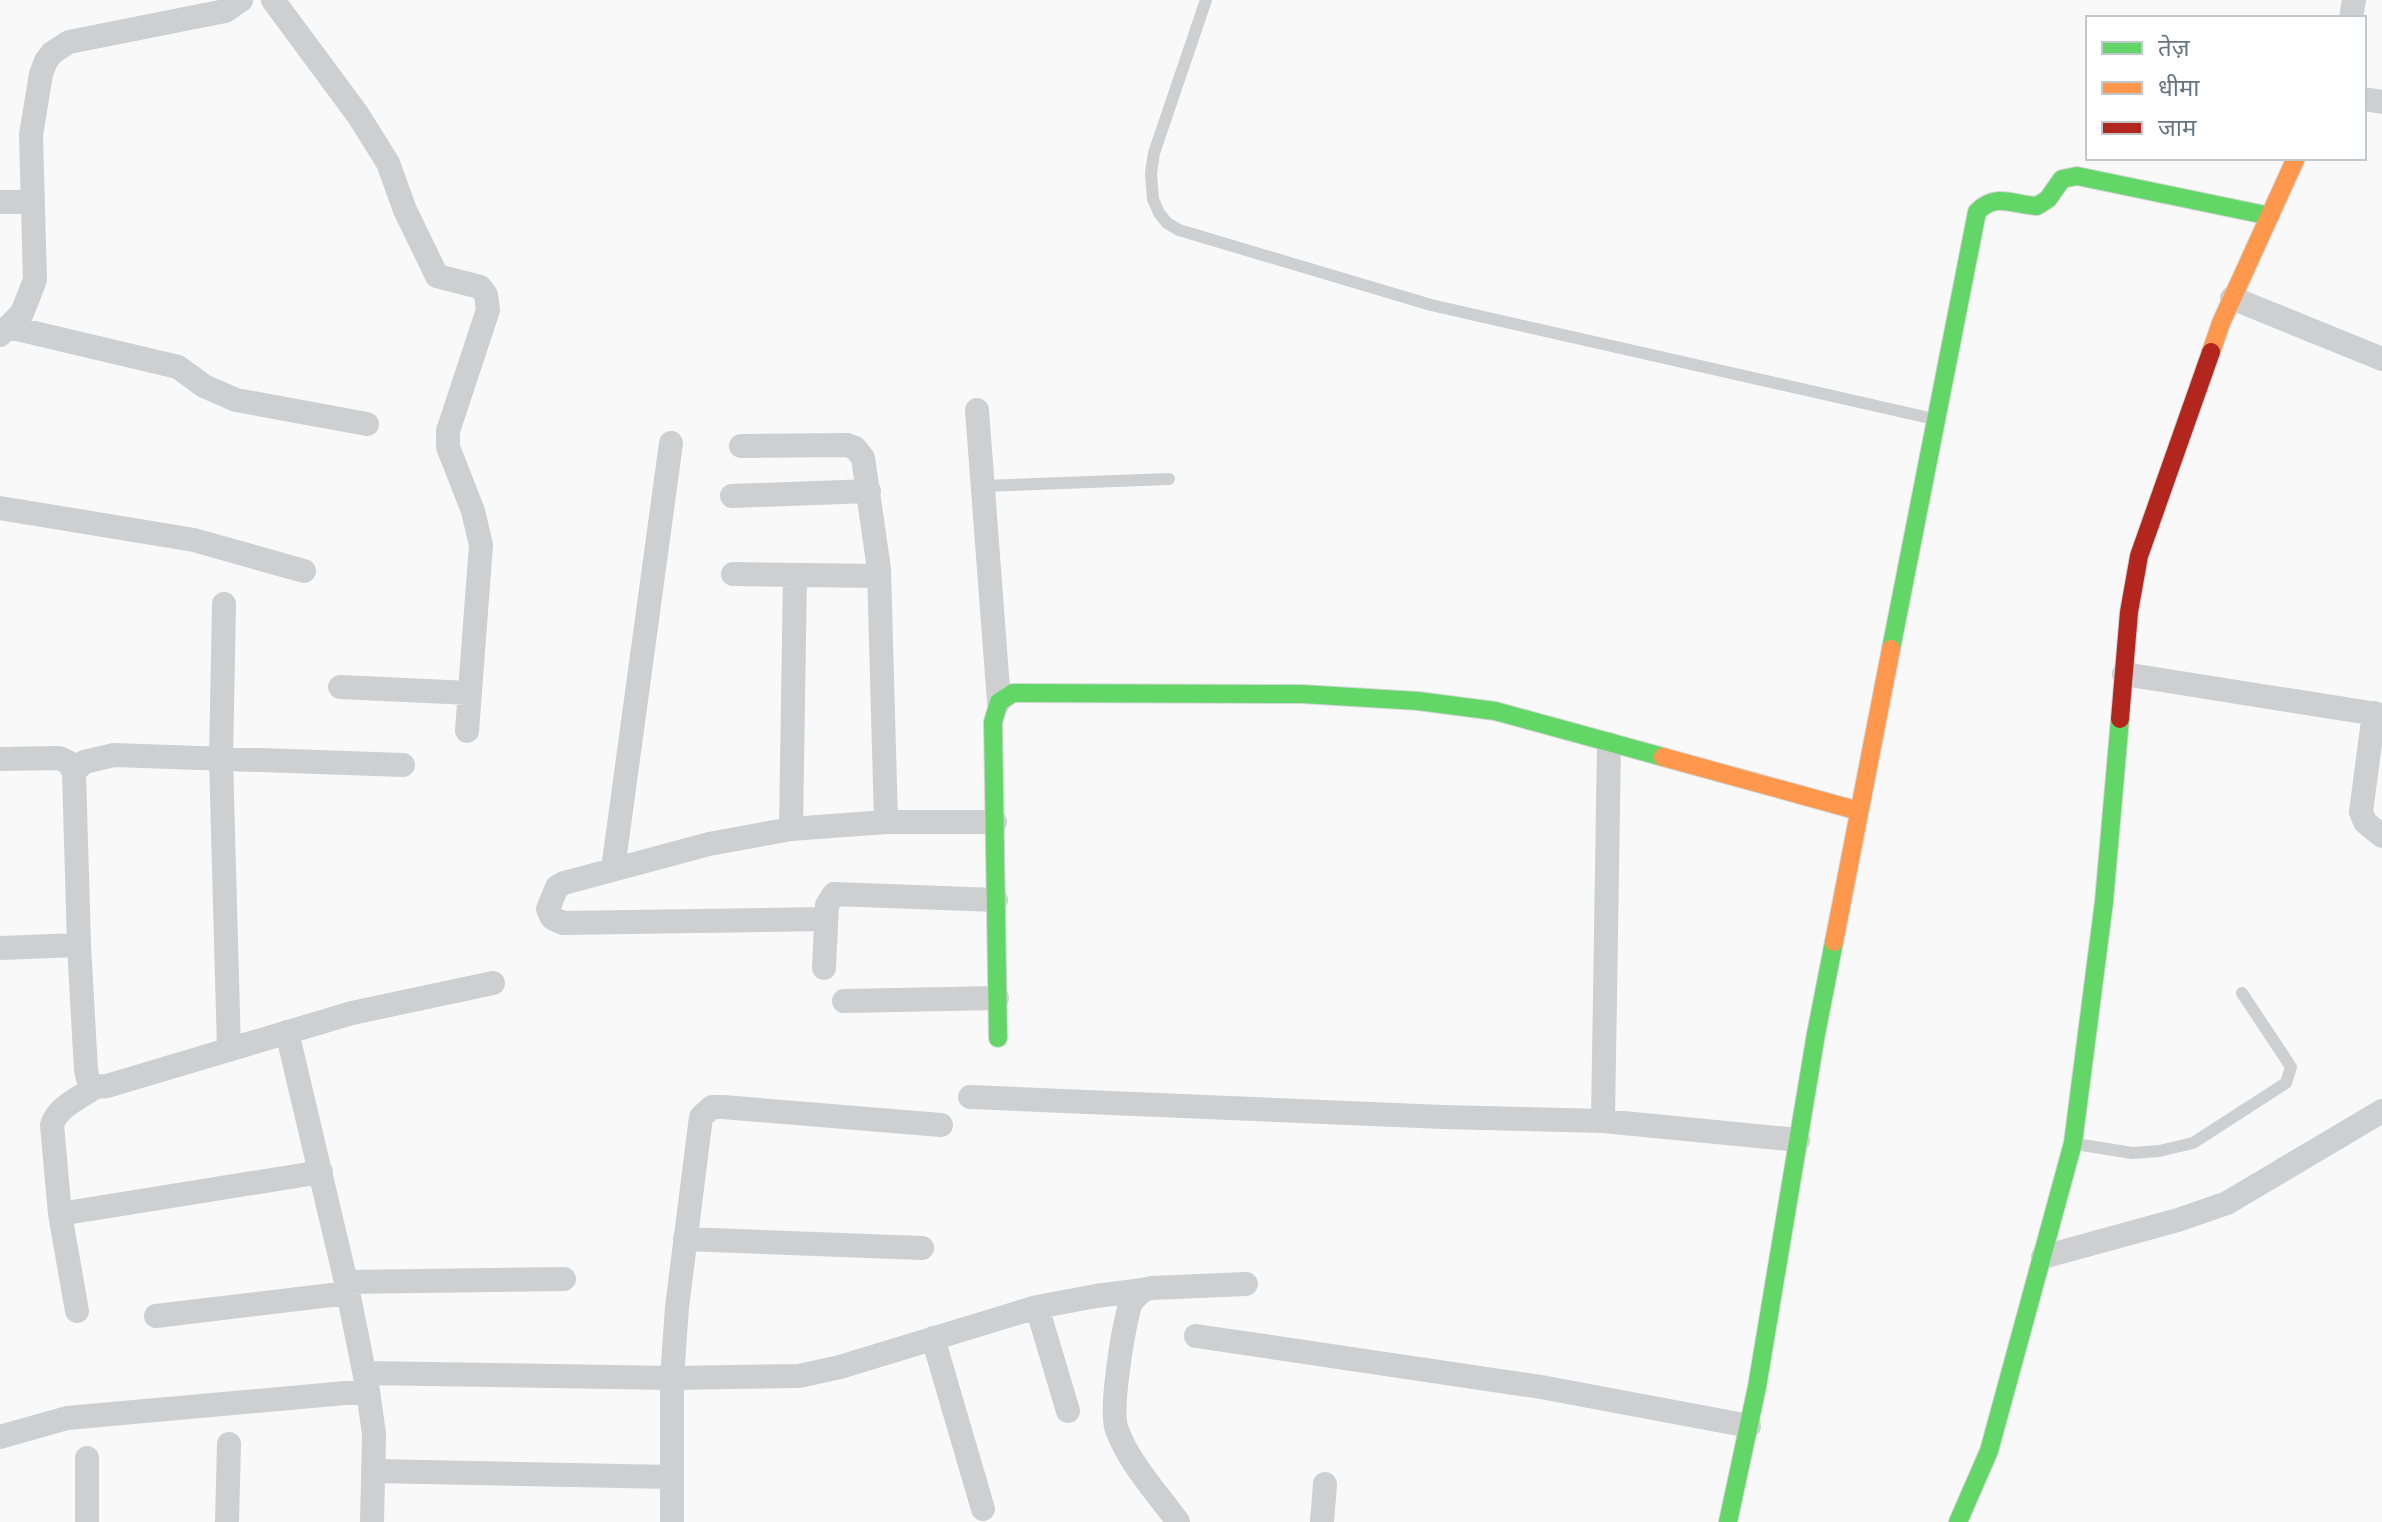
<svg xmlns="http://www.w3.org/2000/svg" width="2382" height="1522" font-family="Jost,'Noto Sans Devanagari',sans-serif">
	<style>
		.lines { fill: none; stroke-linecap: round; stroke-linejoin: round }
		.fast-casing { stroke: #d5d6d7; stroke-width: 20 }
		.slow-casing { stroke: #d5d6d7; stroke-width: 20 }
		.jam-casing { stroke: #d5d6d7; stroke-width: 20 }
		.lane { stroke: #cecfd0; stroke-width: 12 }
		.street { stroke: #cecfd0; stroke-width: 24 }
		.fast { stroke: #63d668; stroke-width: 18 }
		.slow { stroke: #ff974d; stroke-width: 18 }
		.jam { stroke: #b3261e; stroke-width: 18 }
	</style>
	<rect width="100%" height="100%" fill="#f9f9f9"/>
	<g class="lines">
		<defs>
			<path id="fast" d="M1891,649l86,-437c19,-20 36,-7 60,-6l11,-7 14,-20 15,-3 193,40
				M998,1038l-5,-316 6,-20 14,-9 289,1 116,7 77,10 168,46
				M1728,1522l29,-135 59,-353 18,-92
				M1958,1522l31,-71 84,-308 31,-241 16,-183"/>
			<path id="slow" d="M2211,352l10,-29 75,-165
				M1663,757l196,54
				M1834,942l57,-293"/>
			<path id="jam" d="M2120,719l9,-107 10,-56 72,-204"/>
		</defs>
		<!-- fast casing -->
		<use href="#fast" class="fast-casing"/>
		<!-- slow casing -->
		<use href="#slow" class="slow-casing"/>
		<!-- jam casing -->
		<use href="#jam" class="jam-casing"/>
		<!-- lane -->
		<path class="lane" d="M1206,0l-52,153 -3,20 2,26 6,14 8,10 12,7 252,75 503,114
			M983,486l186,-7
			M2076,1144l56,9 27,-2 34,-8 93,-60 5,-16 -49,-74"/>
		<!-- street -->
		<path class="street" d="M273,0l85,115 30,48 17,47 32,66 43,11 6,8 2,15 -40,121v16l25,64 8,34 -14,186
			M2351,18l3,-18
			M2364,99l18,3
			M0,202h33
			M2232,298l150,61
			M9,327l169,40 26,19 32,14 131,24
			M0,335l22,-22 13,-33 -4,-145 10,-61 5,-13 6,-8 17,-11 156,-31 16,-11
			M977,410l22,292
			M741,446l106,-1 8,3 8,10 16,111 7,253
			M732,496l137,-5
			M0,508l194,32 110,31
			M733,574l146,2
			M224,604l-3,155 8,291
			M2124,674l258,41
			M340,687l129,6
			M2374,713l-13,99 4,10 17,14
			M0,759l59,-1 9,4 6,10 5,173 7,125 2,9 7,8 12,-1 245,-73 141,-30
			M74,772l10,-10 30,-7 289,10
			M791,829l4,-254
			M613,869l58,-426
			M826,919l-263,4 -11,-5 -4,-9 9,-22 7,-4 145,-39 82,-15 95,-7h109
			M0,948l79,-3
			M824,968l3,-63 7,-11 162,6
			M844,1001l153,-3
			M287,1032l59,250 22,109 6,43 -2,88
			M970,1097l473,20 160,4 195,19
			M1603,1121l6,-377
			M60,1214l261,-42
			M685,1239l237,9
			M2043,1257l135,-37 49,-17 155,-92
			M346,1282l218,-3
			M1037,1307l31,104
			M77,1311l-17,-97 -8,-89c5,-18 28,-27 43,-38
			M156,1316l192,-23
			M1196,1336l345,51 208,39
			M933,1338l50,171
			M365,1373l307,5 127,-2 41,-9 197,-60 59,-11 47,-6
			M0,1437l67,-19 301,-27
			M373,1471l299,6
			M87,1522v-64
			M227,1522l2,-78
			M672,1522v-144l5,-71 24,-190 11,-10h11l218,18
			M1178,1522c-20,-28 -49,-59 -61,-92 -8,-20 7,-106 14,-128l12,-12 9,-2 94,-4
			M1322,1522l3,-38"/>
		<!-- fast -->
		<use href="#fast" class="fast"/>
		<!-- slow -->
		<use href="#slow" class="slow"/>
		<!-- jam -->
		<use href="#jam" class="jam"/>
	</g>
	<!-- legend -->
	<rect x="2086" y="16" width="280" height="144" fill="#ffffff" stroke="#c1c8cd" stroke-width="2"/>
	<rect x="2102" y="42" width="40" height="12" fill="#63d668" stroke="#c1c8cd" stroke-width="2"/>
	<text x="2158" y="56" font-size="24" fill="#657683">तेज़</text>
	<rect x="2102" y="82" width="40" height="12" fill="#ff974d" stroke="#c1c8cd" stroke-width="2"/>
	<text x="2158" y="96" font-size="24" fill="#657683">धीमा</text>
	<rect x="2102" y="122" width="40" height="12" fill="#b3261e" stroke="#c1c8cd" stroke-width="2"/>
	<text x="2158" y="136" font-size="24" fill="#657683">जाम</text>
</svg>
